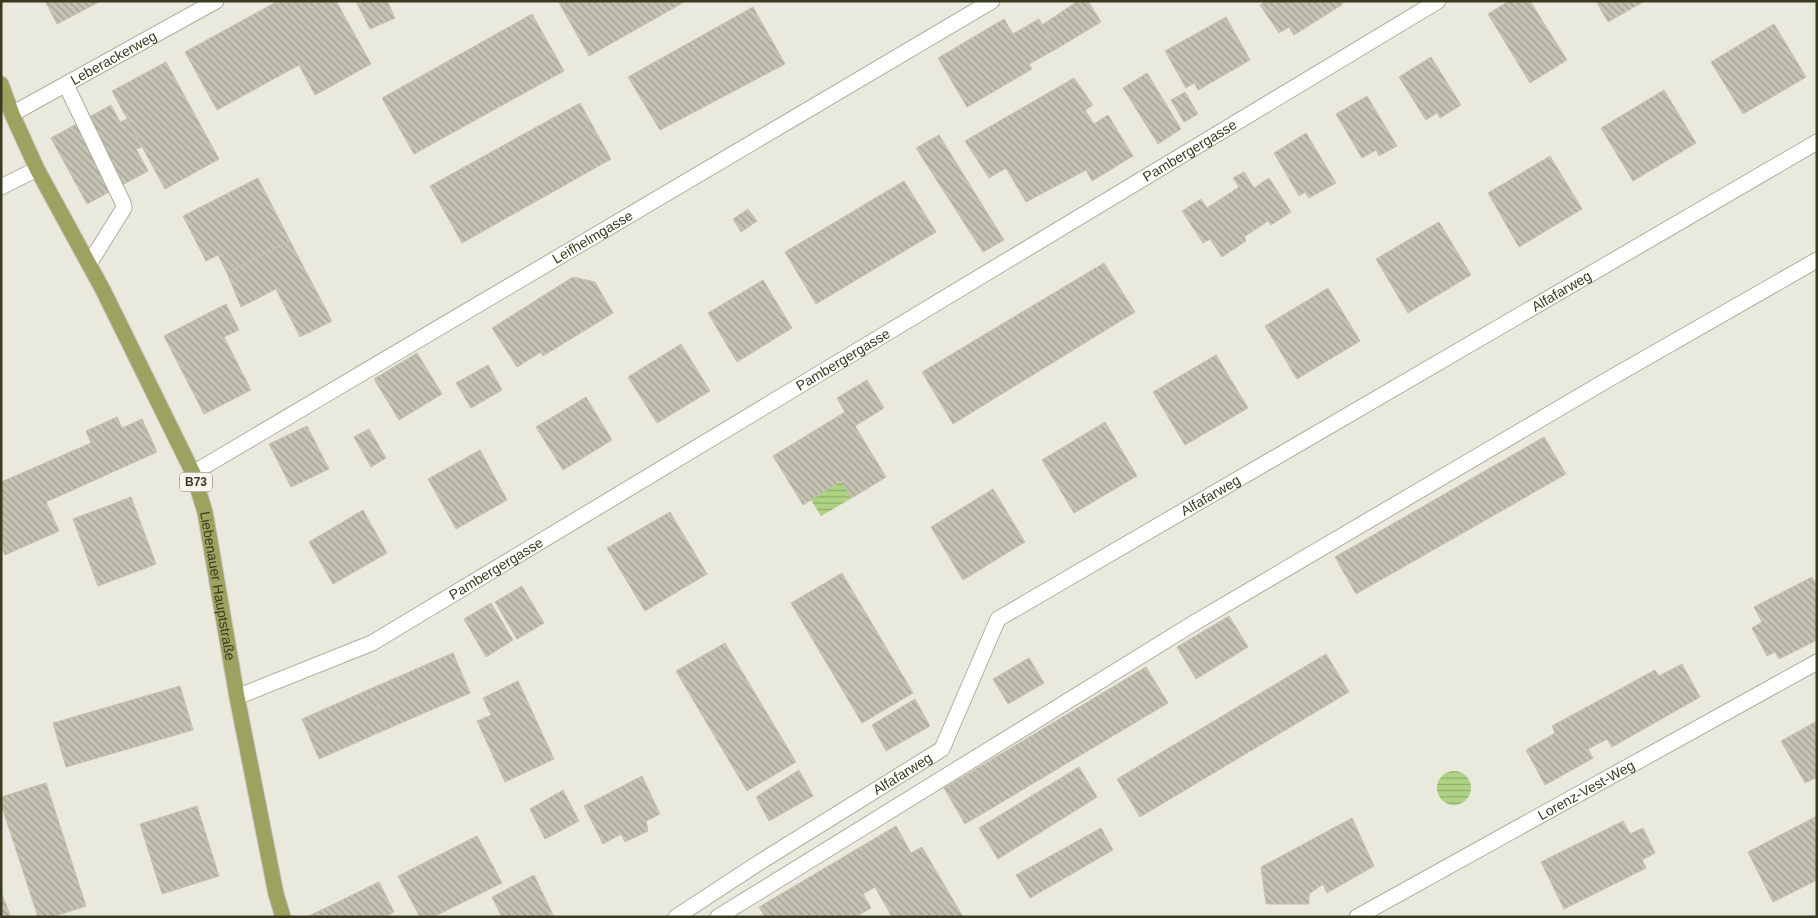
<svg xmlns="http://www.w3.org/2000/svg" width="1818" height="918" font-family="Helvetica,sans-serif">
	<style>
		.water { fill: url(#water-rules) }
		.building { fill: url(#building-back-hatch); stroke: #c4c2b0 }
		.lines { fill: none; stroke-linecap: round; stroke-linejoin: round }
		.minor-casing { stroke: #aeae9d; stroke-width: 17 }
		.major-casing { stroke: #c4c4bc; stroke-width: 17 }
		.minor { stroke: #fff; stroke-width: 15 }
		.major { stroke: #9ea260; stroke-width: 15 }
		.labels { text-anchor: middle; stroke-width: 4.5; stroke-linejoin: round; paint-order: stroke }
		.shield { fill: #f7f5ee; stroke: #72735d; stroke-width: 1 }
		.shield-label { font-size: 12px; font-weight: bold; fill: #393b1f }
		.street-label { font-size: 14px; fill: #393b1f; stroke: #f7f5ee }
	</style>
	<defs>
		<pattern id="water-rules" width="6" height="5" patternUnits="userSpaceOnUse" patternTransform="scale(1.25)"><rect width="6" height="5" fill="#add383"/><path d="M0 2.5h6" fill="none" stroke="#8eac6b"/></pattern>
		<pattern id="building-back-hatch" width="6" height="6" patternUnits="userSpaceOnUse" patternTransform="scale(1.25)"><rect width="6" height="6" fill="#c5c3b3"/><path d="M-1 5l2 2M0 0l6 6M5-1l2 2" fill="none" stroke="#a1a091"/></pattern>
	</defs>
	<rect width="100%" height="100%" fill="#eae9de"/>
	<!-- water -->
	<path class="water" d="M841,481l11,17 -31,18 -10,-16z
		M1437 788a17 17 0 1 1 34 0a17 17 0 1 1-34 0Z"/>
	<!-- building -->
	<path class="building" d="M45,1h56l-44,23z
		M278,1h58l35,63 -56,31 -16,-30 -82,45 -32,-58z
		M356,1h31l8,17 -25,11z
		M558,1h128l-97,55z
		M1078,1h10l13,21 -45,27 -14,-24z
		M1266,1h75l2,3 -49,31 -5,-8 -10,6 -19,-28z
		M1509,1h21l37,59 -37,23 -42,-69z
		M1596,1h49l-37,21z
		M753,7l32,57 -125,66 -32,-53z
		M532,14l32,57 -150,83 -32,-56z
		M1226,17l24,43 -52,30 -4,-7 -8,5 -21,-37z
		M1004,19l9,15 26,-15 17,30 -27,15 3,5 -65,38 -29,-49z
		M1774,24l32,53 -63,37 -32,-52z
		M1431,57l30,48 -21,13 -3,-5 -11,7 -27,-43z
		M166,62l53,97 -54,30 -53,-98z
		M1147,73l34,56 -23,15 -35,-56z
		M1074,78l19,27 -8,5 9,14 14,-9 25,41 -41,25 -6,-11 -60,32 -20,-34 -17,10 -24,-37z
		M1664,90l32,53 -63,38 -32,-53z
		M1185,92l13,22 -14,8 -13,-22z
		M1367,96l30,50 -18,10 -3,-6 -14,8 -26,-44z
		M580,103l31,56 -149,84 -32,-57z
		M111,105l9,17 7,-3 15,28 -6,2 12,22 -61,33 -36,-66z
		M1306,133l30,50 -27,15 -4,-6 -6,4 -25,-43z
		M939,135l65,105 -21,12 -67,-104z
		M1550,156l32,53 -63,38 -31,-54z
		M1244,172l10,16 15,-10 22,34 -20,13 -3,-4 -24,16 2,4 -24,16 -12,-18 -7,4 -21,-32 19,-12 6,9 32,-21 -6,-9z
		M258,178l32,63 -63,32 -9,-18 -12,6 -23,-45z
		M904,181l32,51 -120,72 -31,-52z
		M748,209l9,12 -16,11 -8,-13z
		M1439,222l32,53 -63,38 -32,-54z
		M290,241l42,80 -32,16 -24,-48 -35,18 -14,-34z
		M1104,263l31,49 -182,112 -31,-52z
		M573,277l22,5 18,31 -70,43 -2,-4 -24,15 -25,-39z
		M763,280l29,48 -55,34 -29,-49z
		M1328,288l32,53 -63,38 -32,-53z
		M226,304l13,26 -15,7 27,53 -47,24 -40,-78z
		M681,344l29,47 -53,32 -29,-46z
		M417,353l25,41 -43,26 -25,-41z
		M1216,355l32,53 -63,37 -32,-53z
		M488,365l14,25 -31,18 -15,-25z
		M867,380l17,28 -29,18 31,51 -34,21 -11,-17 -38,24 -30,-49 72,-44 -8,-14z
		M586,397l26,43 -49,30 -27,-43z
		M117,417l5,11 20,-9 15,33 -111,50 13,29 -54,24 -4,-9v-64l90,-39 -5,-12z
		M1105,422l32,54 -63,37 -32,-53z
		M307,426l22,43 -38,18 -22,-43z
		M369,429l17,29 -15,9 -17,-30z
		M1544,437l22,37 -210,120 -21,-37z
		M480,450l27,50 -51,29 -28,-50z
		M993,489l32,53 -62,38 -32,-53z
		M131,497l25,67 -58,22 -25,-67z
		M363,510l24,43 -54,31 -24,-42z
		M670,512l37,62 -62,37 -38,-63z
		M842,573l71,120 -51,30 -71,-120z
		M1812,577l5,8v55l-38,19 -4,-7 -8,4 -15,-28 10,-6 -8,-15z
		M522,586l22,37 -27,16 -22,-37z
		M491,603l22,37 -27,17 -22,-38z
		M1229,616l19,31 -52,32 -19,-32z
		M725,643l71,119 -49,29 -71,-120z
		M453,653l17,40 -83,36 -17,-40z
		M1326,654l23,38 -209,125 -23,-38z
		M1029,658l15,25 -36,21 -15,-25z
		M1682,664l18,33 -88,50 -5,-8 -19,10 5,9 -48,27 -19,-35 29,-17 -3,-7 103,-56 4,6z
		M1146,667l22,36 -203,121 -21,-36z
		M518,681l36,78 -49,23 -28,-61 14,-6 -8,-17z
		M180,686l13,44 -127,37 -13,-44z
		M370,689l17,40 -68,30 -17,-40z
		M915,699l15,27 -44,25 -14,-26z
		M1817,721v56l-12,6 -24,-42z
		M1079,767l18,30 -99,62 -19,-31z
		M799,770l14,26 -44,25 -13,-24z
		M642,776l18,38 -14,7 2,10 -23,11 -4,-8 -18,10 -19,-38z
		M46,783l40,123 -34,11h-14l-37,-113v-7z
		M563,790l16,31 -34,18 -15,-30z
		M197,806l22,70 -57,18 -22,-70z
		M1817,816v64l-44,22 -25,-50z
		M1352,818l22,48 -47,27 -4,-9 -14,10v10h-43l-5,-37z
		M1623,821l7,13 13,-6 12,25 -13,7 4,8 -82,41 -23,-47z
		M896,826l15,27 11,-6 41,70h-71l-17,-30 -12,7 8,14 -16,9h-90l-6,-10z
		M1101,828l12,22 -83,48 -14,-23z
		M477,836l25,47 -69,34h-13l-22,-41z
		M534,875l20,42h-52l-10,-20z
		M379,882l15,30 -9,5h-78z
		M1,892l10,25h-10z"/>
	<g class="lines">
		<defs>
			<g id="minor">
				<path d="M66,85l57,118 1,5 -35,56"/>
				<path id="s1" d="M12,114l204,-113"/>
				<path d="M1,187l36,-18"/>
				<path id="s2" d="M193,473l799,-472"/>
				<path id="s3" d="M237,697l135,-54 1066,-642"/>
				<path id="s4" d="M676,917l84,-55 182,-113 56,-130 819,-477"/>
				<path d="M718,917l476,-294 415,-244 208,-119"/>
				<path id="s5" d="M1357,917l460,-255"/>
			</g>
			<g id="major">
				<path id="s6" d="M1,84l11,30 25,55 66,121 90,183 12,39 32,185 39,197 7,23"/>
			</g>
		</defs>
		<!-- minor casing -->
		<use href="#minor" class="minor-casing"/>
		<!-- major casing -->
		<use href="#major" class="major-casing"/>
		<!-- minor -->
		<use href="#minor" class="minor"/>
		<!-- major -->
		<use href="#major" class="major"/>
	</g>
	<g class="labels">
		<!-- shield labels -->
		<rect class="shield" x="180" y="472.5" width="32" height="19" rx="4"/>
		<g class="shield-label">
			<text x="196" y="486">B73</text>
		</g>
		<!-- street labels -->
		<g class="street-label">
			<text dy="5" stroke="none"><textPath href="#s1" startOffset="116">Leberackerweg</textPath></text>
			<text dy="5" stroke="none"><textPath href="#s3" startOffset="1100">Pambergergasse</textPath></text>
			<text dy="5" stroke="none"><textPath href="#s2" startOffset="464">Leifhelmgasse</textPath></text>
			<text dy="5" stroke="none"><textPath href="#s4" startOffset="1108">Alfafarweg</textPath></text>
			<text dy="5" stroke="none"><textPath href="#s3" startOffset="695">Pambergergasse</textPath></text>
			<text dy="5" stroke="none"><textPath href="#s4" startOffset="702">Alfafarweg</textPath></text>
			<text dy="5" stroke="none"><textPath href="#s3" startOffset="290">Pambergergasse</textPath></text>
			<text dy="5" stroke="none"><textPath href="#s6" startOffset="550">Liebenauer Hauptstraße</textPath></text>
			<text dy="5" stroke="none"><textPath href="#s4" startOffset="268">Alfafarweg</textPath></text>
			<text dy="5" stroke="none"><textPath href="#s5" startOffset="262">Lorenz-Vest-Weg</textPath></text>
		</g>
	</g>
	<!-- border -->
	<rect width="1818" height="918" fill="none" stroke="#393b1f" stroke-width="5"/>
</svg>
